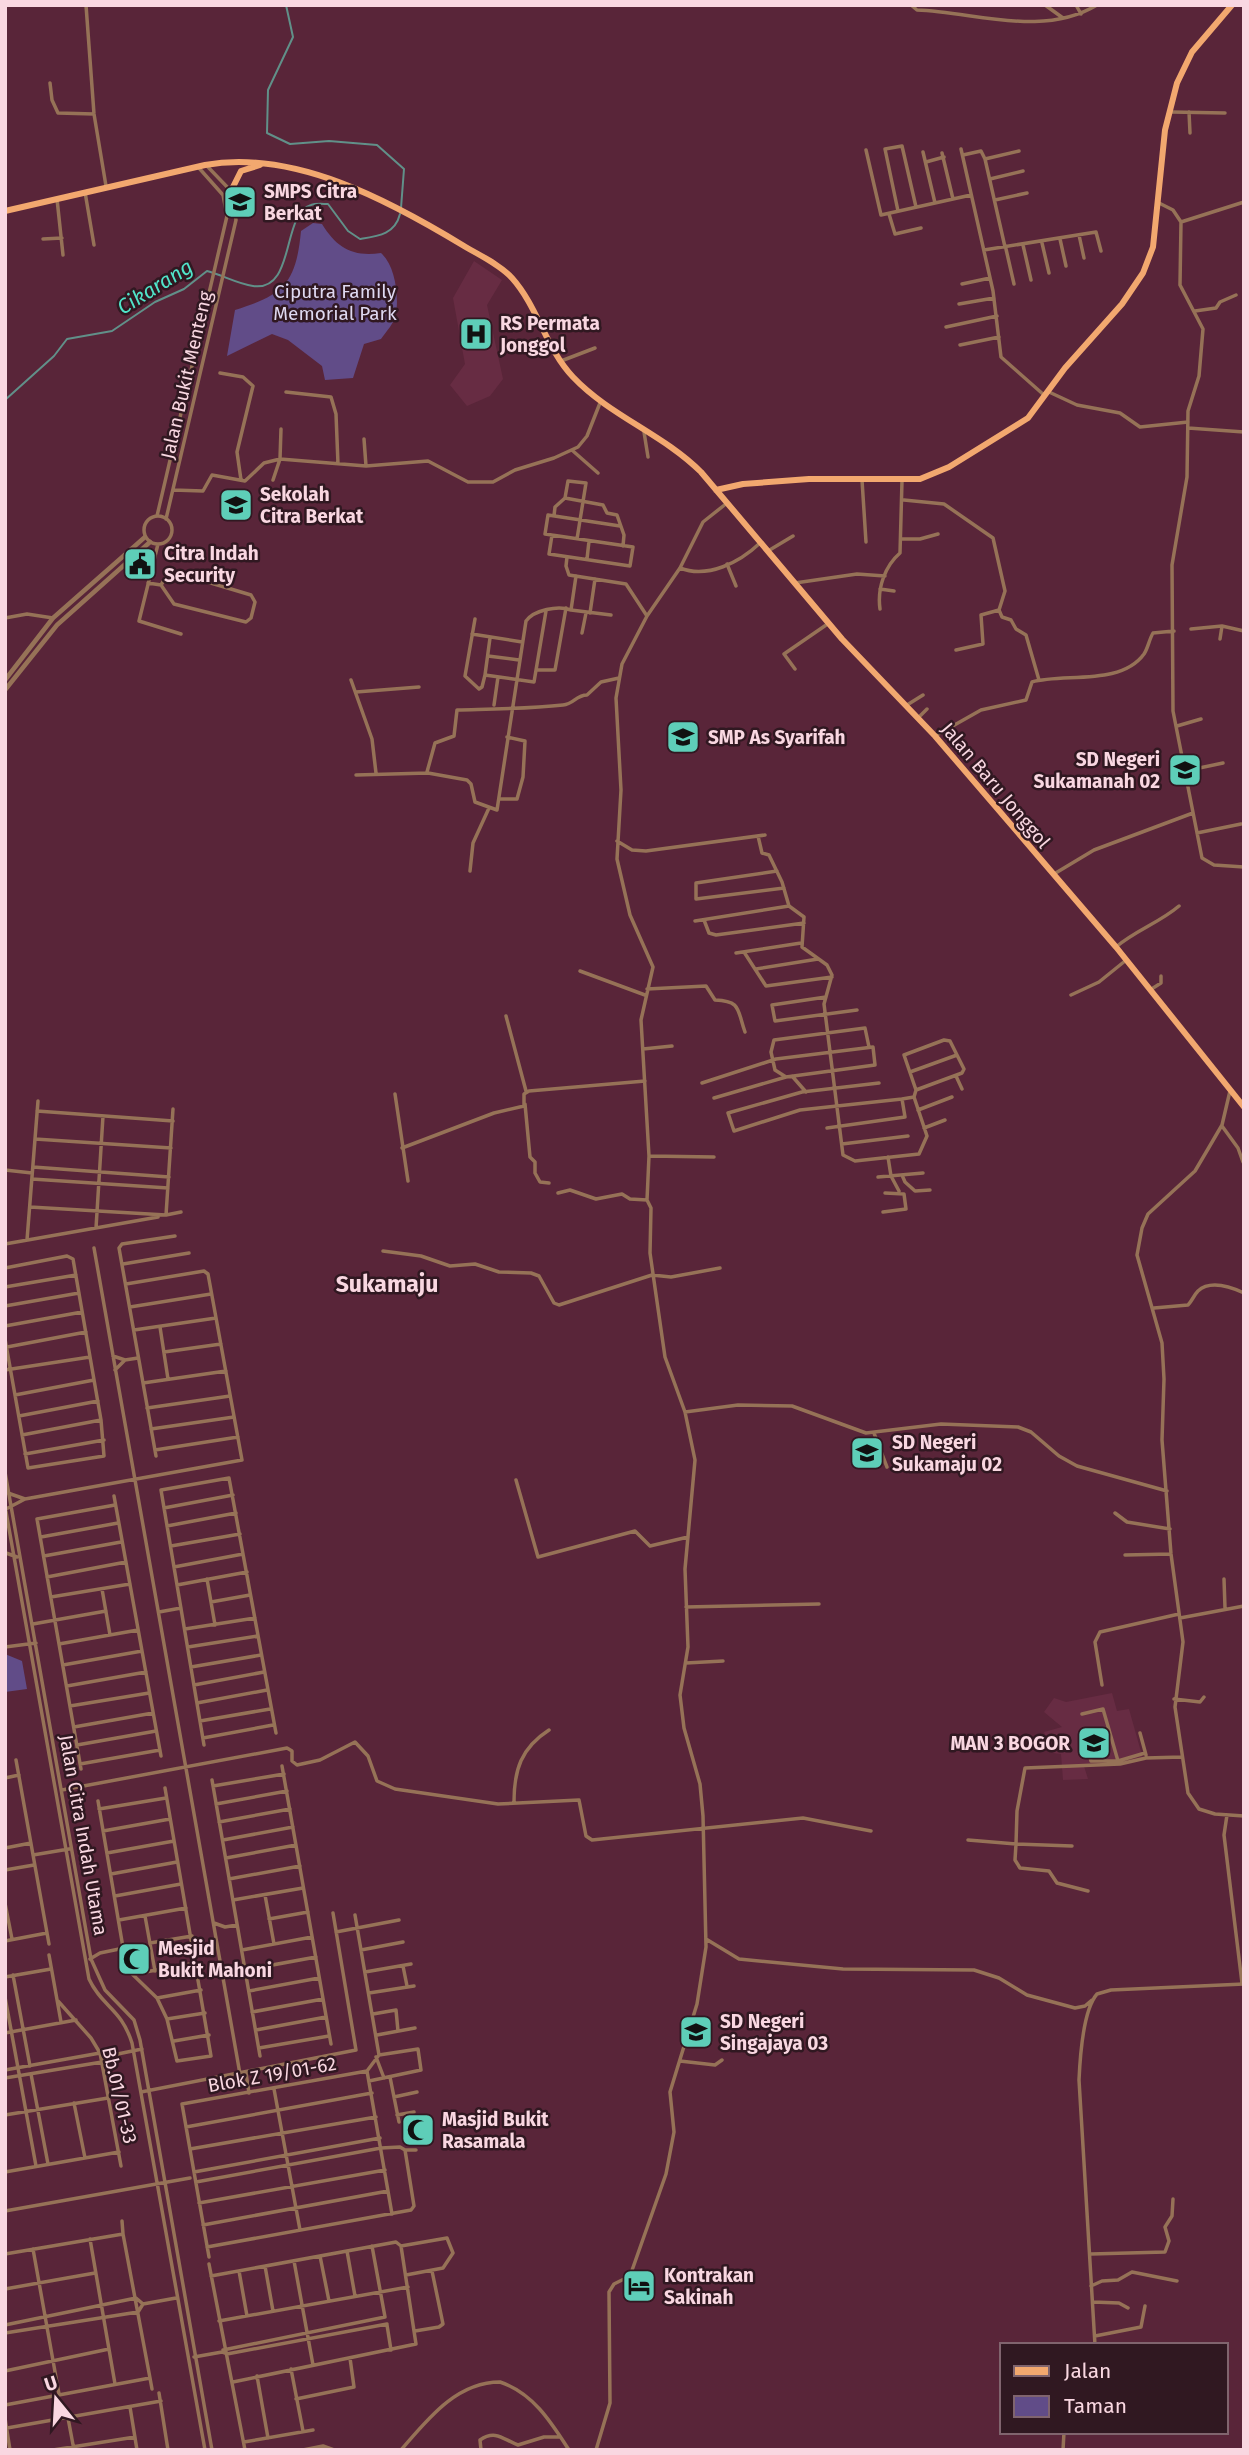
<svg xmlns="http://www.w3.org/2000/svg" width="1249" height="2455" font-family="'Fira Sans',sans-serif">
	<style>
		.built { fill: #672c43 }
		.green { fill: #614c88 }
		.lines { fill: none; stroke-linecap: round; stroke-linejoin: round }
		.stream { stroke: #619089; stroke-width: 2 }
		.minor { stroke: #967257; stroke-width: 3.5 }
		.tertiary { stroke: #967257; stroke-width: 4.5 }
		.primary { stroke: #f2a86f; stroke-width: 6 }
		.labels { text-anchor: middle; stroke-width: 5; stroke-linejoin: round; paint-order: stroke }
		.poi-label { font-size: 19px; font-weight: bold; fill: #f9d7e1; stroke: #301821; text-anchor: start }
		.park-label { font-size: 19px; fill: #dfd9f1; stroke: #301821 }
		.street-label { font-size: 19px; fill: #f9d7e1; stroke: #301821 }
		.water-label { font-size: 21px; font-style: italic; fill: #50e4c9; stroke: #301821 }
		.quarter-label { font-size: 23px; font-weight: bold; fill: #f9d7e1; stroke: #301821 }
	</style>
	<rect width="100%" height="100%" fill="#592539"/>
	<!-- built -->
	<path class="built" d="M474,261l28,19 -15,25 16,74 -13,17 -23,10 -17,-21 15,-21 -12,-66z
		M1112,1693l5,18 12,-2 14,50 -23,5 -36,2 4,13 -25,1 -2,-26 -8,-1 -9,-21 18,-5 -18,-15 10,-14 12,4z"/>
	<!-- green -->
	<path class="green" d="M313,223l9,1c15,24 30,33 59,29 14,12 18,42 15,61 -1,8 -10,18 -15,25l-17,5 -11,34 -28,2 -3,-14 -34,-26 -16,-6 -45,22 8,-46c49,-15 61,-27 66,-79z
		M5,1654l17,7 5,28 -22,3z"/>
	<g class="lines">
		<!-- stream -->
		<path class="stream" d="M286,5l7,32 -25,53 -1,43 23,11 39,-3 48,4 27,24 -3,39
			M5,400l49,-44 13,-17 45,-8 43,-29 29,-13 23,-18c15,4 31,13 46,15 43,6 28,-72 58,-81 5,-2 12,-1 17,-1l20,27 12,8c19,-3 35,-5 40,-25"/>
		<!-- minor -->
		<path class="minor" d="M86,5l8,109 12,72
			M911,5l6,5c59,2 125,28 180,-5
			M1045,5l18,13
			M1076,5l5,9
			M50,83l2,17 6,13 36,1
			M1171,112l54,1
			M1189,112l1,21
			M961,149l32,142 8,66 43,38
			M866,150l15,65 90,-20
			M923,152l12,51
			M942,153l11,46
			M963,155l18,-4 4,8 20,88
			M985,159l34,-8
			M926,162l18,-5
			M990,179l33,-8
			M85,192l9,53
			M57,199l6,56
			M995,200l32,-7
			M1157,202l16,8 8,12 -1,63 23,44 -4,47 -11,35 -1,66 -15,88 1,146 29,147 12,7 30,2
			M898,211l-13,-62 17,-3 14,61
			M889,214l6,20 26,-6
			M1181,222l63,-20
			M1079,235l5,23
			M43,239l19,-1
			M1060,239l6,27
			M1042,243l7,30
			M1023,245l8,35
			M1006,249l8,35
			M984,250l112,-18 5,19
			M962,284l28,-6
			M959,304l35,-6
			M1195,311l21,-3 4,-6 16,-7
			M946,327l51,-11
			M960,345l39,-8
			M561,361l34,-13
			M220,373l23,4 10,9 -16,66 4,28
			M286,392l45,5 5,17 2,50
			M1049,392l28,13 43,8 20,14 48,-5
			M1188,428l56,4
			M644,432l4,25
			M364,439l2,27
			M573,451l25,22
			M273,480l7,-21 1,-30
			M862,480l4,62
			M173,490l30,1 9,-16 33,6 19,-18 16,-4 86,7 62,-5 40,21h25l22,-12 39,-12 24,-11 9,-11 13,-33
			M565,498l38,7 4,8 10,2 7,20 -1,11
			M904,500l40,4 49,34 12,53 -6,19 3,7 9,3 5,9 10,6 13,45
			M157,516l70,-300 -4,-21 -24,-27
			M554,516l1,-9 10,-9 3,-17 18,2 -9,56
			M144 530a14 14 0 1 1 28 0a14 14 0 1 1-28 0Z
			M166,519l70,-299 -5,-29 -24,-25
			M552,535l-3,19 81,12 3,-19 -88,-13 3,-19 72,11
			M901,539h19l18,-5
			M158,544l-19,77 42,13
			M768,551l25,-15
			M567,557l-1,9 3,9 57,9 21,32
			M587,559l2,-18
			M727,564l9,22
			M680,568c28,11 60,-6 80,-25
			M148,583l13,2 6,-10 7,-3 77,23 4,7 -4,16 -5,4 -72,-18 -13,-19
			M795,583l62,-9 28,2
			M880,589l14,2
			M880,609c-3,-21 5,-43 20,-56l2,-72
			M571,610l40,5
			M590,613l5,-34
			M5,618l22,-4 26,4
			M475,619l-10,57 14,13 3,-2 3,-12
			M1191,629l31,-3 22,5
			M582,633l4,-20
			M472,634l50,8
			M490,638l-5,37 49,7 12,-71
			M1220,639l2,-13
			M956,650l27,-6 -2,-29 18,-5
			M488,656l31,4
			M795,669l-11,-15 45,-31
			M538,670h17l11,-62
			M351,680l21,59 4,34
			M356,692l63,-5
			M494,705l4,-28
			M907,705l16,-10
			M919,717l8,-8
			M1177,726l24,-7
			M935,736l46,-26 45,-10 6,-18c32,-9 89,4 112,-28 4,-6 5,-14 9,-21l21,-2
			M1185,771l38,-8
			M427,772l8,-29 19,-7 3,-26c36,-1 70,-1 106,-5 11,-1 13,-10 24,-10l14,-13 18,-4
			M356,775l72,-2 39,7 4,4 4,18 22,8 29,-189c8,-11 32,-16 45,-11l5,-34
			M499,799h18l6,-22 2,-36 -18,-4
			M1197,833l44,-9
			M758,836l4,17 7,2 13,27 7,24 15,11 -2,30 25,18 5,10 -8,29 19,151 12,6 64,-7 8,-18 -13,-39 -12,2
			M617,841l15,9 14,1 119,-16
			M470,871l3,-28 16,-35
			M777,871l-81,12v16l88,-11
			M1054,874l40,-24 99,-37
			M704,920l5,13 7,2 88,-12
			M695,921l94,-15
			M1116,947c20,-17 43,-24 63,-41
			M744,952l22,34 66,-9
			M736,953l65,-10
			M756,969l62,-10
			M580,971l65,24
			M647,989l59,-3 9,14c26,1 22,9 30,32
			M1150,990l11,-7v-7
			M1071,995l28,-13 26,-21
			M826,997l-54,8 3,16 82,-11
			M506,1016l20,75
			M643,1049l29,-3
			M910,1072l47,-17
			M792,1076l14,16
			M956,1076l6,13
			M786,1077l-11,-7 -4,-18 3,-12 91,-12 4,19
			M702,1083l74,-24 97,-12 2,18 -89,12 -72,21
			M1230,1091l-8,34 -14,24 -13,22 -47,43 -6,14 -5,27 25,88 2,36 -2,61 9,114 12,88 -8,65 13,86 11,16 16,5 29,2
			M395,1094l13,87
			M914,1097l2,-7 -12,-35 40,-15 6,1 14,28 -2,4 -46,17
			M525,1104l5,53 5,5v11l5,9 9,1
			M918,1110l34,-13
			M37,1111l136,10
			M1222,1126l16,22 5,14
			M827,1128l78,-11 -3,-18 -102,11 -66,21 -6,-18 74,-21 77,-9
			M924,1128l21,-8
			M5,1136v5
			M35,1139l136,9
			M842,1144l66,-8
			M402,1148l92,-35 30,-7v-12l5,-3 116,-10
			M649,1156l65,1
			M888,1157l3,19 8,15
			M33,1167l136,10
			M5,1170l27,3
			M902,1175l3,7 10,9 15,-1
			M878,1177l45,-4
			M32,1179l136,9
			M558,1193l12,-3 26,9 26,-5 8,5 17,1
			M30,1207l136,8 7,-106
			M883,1212l23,-3 -2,-15 -19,-1
			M166,1215l15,-3
			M96,1228l7,-112
			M27,1240l11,-139
			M5,1244l153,-27
			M94,1248l146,826
			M383,1251l38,5 29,10 25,-2 24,8 32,1 8,3 15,27 5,2 93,-30 19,2 49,-9
			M123,1264l66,-11
			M5,1268l62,-12 6,3 28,161 3,36 -76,12 -23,-129
			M5,1287l71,-12
			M5,1306l74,-13
			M130,1307l81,-13
			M1154,1308l34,-3c4,-4 6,-10 10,-14 12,-11 33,-4 46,2
			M5,1326l77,-14
			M160,1327l8,52
			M134,1330l82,-12
			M7,1347l79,-15
			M164,1352l57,-8
			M113,1356l12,4 13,-2
			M5,1370l85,-13
			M115,1370l10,-10
			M143,1383l83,-12
			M15,1395l79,-15
			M147,1408l83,-12
			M685,1412l53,-7 54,1 74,27 75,-9 77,3 13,5 28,24 18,10 90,25
			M19,1416l79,-15
			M151,1429l83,-12
			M874,1433l13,34
			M22,1435l79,-15
			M155,1450l83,-13
			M25,1454l79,-14
			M156,1456l-37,-208 3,-4 53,-8
			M5,1472l86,487 14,31 29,30 6,20 72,410
			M516,1480l22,77 97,-26 15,15 38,-9
			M5,1492l20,7
			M114,1496l47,260
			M5,1506l84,473c13,28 32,29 43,64l73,407
			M164,1508l69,-13
			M6,1509l19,-10 217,-39 -34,-186 -4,-3 -78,13
			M1115,1513l12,9 43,7
			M167,1526l69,-13
			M41,1537l77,-14
			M171,1546l69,-12
			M6,1553l11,4
			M1125,1555l46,-1
			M44,1556l77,-14
			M174,1567l69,-13
			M47,1577l79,-15
			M207,1579l8,46
			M1224,1579l1,29
			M177,1585l70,-13
			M102,1589l8,46
			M51,1597l79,-13
			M211,1602l39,-7
			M686,1607l133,-3
			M159,1612l22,-4
			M1180,1618l64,-12
			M33,1624l73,-13
			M185,1629l70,-11
			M59,1644l79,-14
			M5,1647l31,-4
			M188,1647l70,-11
			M686,1663l37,-2
			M63,1665l79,-14
			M191,1667l70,-12
			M194,1685l70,-13
			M1102,1685l-7,-43 5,-10 79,-18
			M67,1686l79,-14
			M1174,1699l26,3 4,-5
			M197,1703l70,-13
			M70,1706l79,-13
			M1082,1714l21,-5 15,52
			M200,1721l70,-12
			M74,1727l79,-14
			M1140,1733l6,22
			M203,1738l70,-13
			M1085,1739l6,22h27l27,-8
			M77,1745l79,-14
			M204,1745l-43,-255 68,-12 47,255
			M16,1760l33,184
			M80,1764l80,-14
			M282,1766l49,278
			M81,1769l-44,-250 78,-14
			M5,1778l14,-3
			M212,1780l48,276
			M213,1786l71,-12
			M62,1790l225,-42 5,3v10l5,4 23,-5 35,-18 13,14 9,25 18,8 103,15 81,-4 7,36 6,4 211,-22 68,13
			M98,1801l28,164 3,6 28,27 10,21 10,42 34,-5 -46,-268
			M514,1802c0,-32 7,-54 35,-72
			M216,1804l71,-13
			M99,1809l67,-11
			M1227,1815l-3,20 18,148
			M219,1822l71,-13
			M103,1831l67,-12
			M223,1840l70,-13
			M968,1840l48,4 -1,16 5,8 29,3 8,12 31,8
			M1072,1846l-56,-2 1,-33 8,-43 95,-4 26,-6 36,-1
			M5,1848l26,-5
			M107,1853l67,-12
			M33,1855l36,-6
			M226,1858l70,-13
			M5,1870l29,-5
			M111,1874l66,-12
			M229,1879l71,-13
			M265,1895l9,49
			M115,1896l66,-12
			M233,1900l70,-12
			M5,1903l7,36
			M355,1915l24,140 -12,16 25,143
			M145,1916l10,55
			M269,1919l39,-7
			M119,1920l67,-12
			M214,1923l11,4 12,-2
			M336,1932l63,-12
			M706,1939l33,20 104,10 131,1 25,8 28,17 48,13 10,-2 7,-6
			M5,1941l42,-8
			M150,1943l42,-7
			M242,1950l70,-13
			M361,1950l42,-8
			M49,1955l12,67
			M90,1959l10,-6 24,-5
			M403,1966l4,20
			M245,1970l71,-13
			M365,1972l46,-8
			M134,1974l62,-11
			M13,1975l17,91
			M5,1977l46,-8
			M249,1991l70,-13
			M369,1993l45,-7
			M5,1997l31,169
			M157,1998l44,-8
			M58,2001l33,37 9,15 21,113
			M252,2012l71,-13
			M373,2014l23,-4 2,21
			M167,2019l38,-6
			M256,2030l70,-13
			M5,2033l71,-13
			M377,2035l38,-7
			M174,2041l35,-6
			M259,2048l70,-12
			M108,2056l34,-7
			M376,2057l8,21
			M680,2061l35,4 7,-5
			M5,2070l95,-17 8,3 -6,6 -97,16
			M246,2073l3,20
			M31,2074l17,90
			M390,2077l9,45
			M369,2081l52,-11 -3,-21 -39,6
			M274,2089l26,141
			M141,2092l215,-42 -23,-137
			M394,2097l23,-5
			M74,2103l11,55
			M5,2115l103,-17
			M397,2115l17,-3
			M186,2127l186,-34
			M190,2149l186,-32
			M405,2150h11
			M5,2172l114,-20
			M194,2172l186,-34
			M196,2182l185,-34 19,-1 5,3 9,56 -3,4 -204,37
			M199,2203l186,-33
			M5,2211l185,-33
			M203,2225l185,-34
			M123,2234l27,144
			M90,2239l25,145
			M372,2246l13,71
			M401,2246l46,-8 6,15 -10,15 -37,7
			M33,2249l26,145
			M347,2251l8,45
			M5,2254l118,-20 -1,-13
			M1091,2254l74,-2 4,-11 -4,-14 7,-11 1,-17
			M320,2256l9,45
			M209,2257l-27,-153 185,-33
			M294,2261l19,104
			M209,2264l36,186
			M265,2266l8,45
			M239,2271l8,45
			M211,2276l185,-34 5,4 15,98 -183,38
			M1091,2286l11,-5 16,-1 14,-8 45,9
			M5,2289l90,-16
			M1093,2302l26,1 9,5
			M219,2321l189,-34
			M5,2325l131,-27 7,6 33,-6
			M387,2325l4,25
			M415,2331l24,-4 4,-3 -11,-53
			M5,2333l133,-21 5,-8
			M1095,2336l46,-9 4,-21
			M1095,2345l-16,-265c1,-22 4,-70 18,-86l14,-4 133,-6
			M223,2350l162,-33
			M194,2357l28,-5 5,2 160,-30
			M291,2369l12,62
			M5,2371l104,-22
			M257,2376l11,62
			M159,2393l9,57
			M296,2399l58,-12 -4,-29
			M5,2405l145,-27 2,11
			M130,2407l7,43
			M5,2418l5,32
			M68,2418l6,32
			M7,2428l154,-27
			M244,2442l69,-12
			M53,2450l82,-13
			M303,2450l20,-4 11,4
			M401,2450c26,-30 55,-68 99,-68 33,11 51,40 69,68
			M481,2450l-1,-10c16,-11 24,0 38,5l26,-8h16
			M596,2450l14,-47 -1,-111 5,-8 16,-8 36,-102 8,-42 -4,-40 27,-88 9,-57 -3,-131 -3,-32 -16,-56 -4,-33 8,-48 -3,-78 10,-109 -10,-48 -20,-55 -15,-104 1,-45 -4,-8 2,-44 -8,-136 12,-53 -23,-52 -13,-56 4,-69 -5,-92 6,-34 25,-48 33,-48 23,-46 24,-19
			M1063,2450l1,-18"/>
		<!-- tertiary -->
		<path class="tertiary" d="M5,680l48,-62 92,-81
			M5,690l52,-65 93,-83"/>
		<!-- primary -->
		<path class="primary" d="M231,191l10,-20 19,-6
			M5,211l200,-46c89,-16 185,36 259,81 15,9 35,18 48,32 26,29 34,71 61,99 37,39 90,57 128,95l141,167 93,97 181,211 128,160
			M716,490l27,-6 66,-5h111l29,-12 79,-49 37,-50 57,-64 21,-31 10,-26 12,-117 12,-47 15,-31 40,-47"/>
	</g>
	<!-- icons -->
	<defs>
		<symbol id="school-square" viewBox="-11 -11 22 22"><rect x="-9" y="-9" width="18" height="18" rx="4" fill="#5eceb8" stroke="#301821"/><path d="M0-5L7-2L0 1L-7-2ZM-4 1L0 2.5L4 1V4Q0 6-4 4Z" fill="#111"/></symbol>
		<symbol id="hospital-square" viewBox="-11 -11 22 22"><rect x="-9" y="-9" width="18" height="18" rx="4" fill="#5eceb8" stroke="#301821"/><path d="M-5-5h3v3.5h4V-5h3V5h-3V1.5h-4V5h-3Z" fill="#111"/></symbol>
		<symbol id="civic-square" viewBox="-11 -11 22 22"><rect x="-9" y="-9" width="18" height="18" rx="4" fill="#5eceb8" stroke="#301821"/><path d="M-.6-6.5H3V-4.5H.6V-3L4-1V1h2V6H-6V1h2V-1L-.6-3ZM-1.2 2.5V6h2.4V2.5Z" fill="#111"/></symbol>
		<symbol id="mosque-square" viewBox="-11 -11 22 22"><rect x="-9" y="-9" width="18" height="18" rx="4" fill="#5eceb8" stroke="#301821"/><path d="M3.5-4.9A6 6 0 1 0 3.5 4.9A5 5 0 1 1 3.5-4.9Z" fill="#111"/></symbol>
		<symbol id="hotel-square" viewBox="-11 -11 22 22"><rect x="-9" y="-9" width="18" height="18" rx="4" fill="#5eceb8" stroke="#301821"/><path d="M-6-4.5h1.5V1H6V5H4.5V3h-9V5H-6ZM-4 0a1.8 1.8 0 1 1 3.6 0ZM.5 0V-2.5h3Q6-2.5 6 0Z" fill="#111"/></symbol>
	</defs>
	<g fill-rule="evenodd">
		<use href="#school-square" x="221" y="183" width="38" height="38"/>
		<use href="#hospital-square" x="457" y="315" width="38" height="38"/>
		<use href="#school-square" x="217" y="486" width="38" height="38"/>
		<use href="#civic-square" x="121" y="545" width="38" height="38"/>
		<use href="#school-square" x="664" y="718" width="38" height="38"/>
		<use href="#school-square" x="1166" y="751" width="38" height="38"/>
		<use href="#school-square" x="848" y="1434" width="38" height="38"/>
		<use href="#school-square" x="1075" y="1724" width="38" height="38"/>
		<use href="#mosque-square" x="115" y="1940" width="38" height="38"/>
		<use href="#school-square" x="677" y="2013" width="38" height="38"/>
		<use href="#mosque-square" x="399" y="2111" width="38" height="38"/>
		<use href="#hotel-square" x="620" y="2267" width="38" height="38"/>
	</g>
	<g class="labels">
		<!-- poi labels -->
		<g class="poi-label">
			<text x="264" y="198">SMPS Citra<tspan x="264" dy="22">Berkat</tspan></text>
			<text x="500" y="330">RS Permata<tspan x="500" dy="22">Jonggol</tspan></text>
			<text x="260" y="501">Sekolah<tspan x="260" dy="22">Citra Berkat</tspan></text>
			<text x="164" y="560">Citra Indah<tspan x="164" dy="22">Security</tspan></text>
			<text x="708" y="744">SMP As Syarifah</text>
			<text x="1160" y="766" text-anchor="end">SD Negeri<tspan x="1160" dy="22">Sukamanah 02</tspan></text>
			<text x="892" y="1449">SD Negeri<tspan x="892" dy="22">Sukamaju 02</tspan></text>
			<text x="1070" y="1750" text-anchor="end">MAN 3 BOGOR</text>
			<text x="158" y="1955">Mesjid<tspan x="158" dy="22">Bukit Mahoni</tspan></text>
			<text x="720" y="2028">SD Negeri<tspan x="720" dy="22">Singajaya 03</tspan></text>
			<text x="442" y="2126">Masjid Bukit<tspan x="442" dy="22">Rasamala</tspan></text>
			<text x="664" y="2282">Kontrakan<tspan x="664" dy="22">Sakinah</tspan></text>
		</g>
		<!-- park labels -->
		<g class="park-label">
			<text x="335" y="298">Ciputra Family<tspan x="335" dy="22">Memorial Park</tspan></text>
		</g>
		<!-- street labels -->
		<g class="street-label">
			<text transform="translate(186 375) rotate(-77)" y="7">Jalan Bukit Menteng</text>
			<text transform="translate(996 785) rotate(50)" y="7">Jalan Baru Jonggol</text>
			<text transform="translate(84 1835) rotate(80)" y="7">Jalan Citra Indah Utama</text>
			<text transform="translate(272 2074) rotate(-10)" y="7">Blok Z 19/01-62</text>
			<text transform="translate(120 2095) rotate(77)" y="7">Bb.01/01-33</text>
		</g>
		<!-- water labels -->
		<g class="water-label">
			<text transform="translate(155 287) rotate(-32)" y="7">Cikarang</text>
		</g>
		<!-- quarter labels -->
		<g class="quarter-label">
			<text x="387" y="1292">Sukamaju</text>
		</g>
	</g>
	<!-- border -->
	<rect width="1249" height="2455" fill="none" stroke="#f9d7e1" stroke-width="14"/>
	<!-- legend -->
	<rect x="1000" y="2343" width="228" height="91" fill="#301821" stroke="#80646e" stroke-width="2"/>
	<rect x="1014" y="2366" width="35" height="10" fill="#f2a86f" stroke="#80646e" stroke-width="2"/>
	<text x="1064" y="2378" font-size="21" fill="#f9d7e1">Jalan</text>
	<rect x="1014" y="2396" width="35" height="21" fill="#614c88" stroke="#80646e" stroke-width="2"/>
	<text x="1064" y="2413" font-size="21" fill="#f9d7e1">Taman</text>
	<!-- north arrow -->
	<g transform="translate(56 2399) rotate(342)" stroke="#301821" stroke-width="5" paint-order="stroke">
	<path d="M0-5L12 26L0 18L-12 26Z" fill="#f9d7e1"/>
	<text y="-10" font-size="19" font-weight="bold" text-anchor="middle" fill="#f9d7e1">U</text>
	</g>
</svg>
